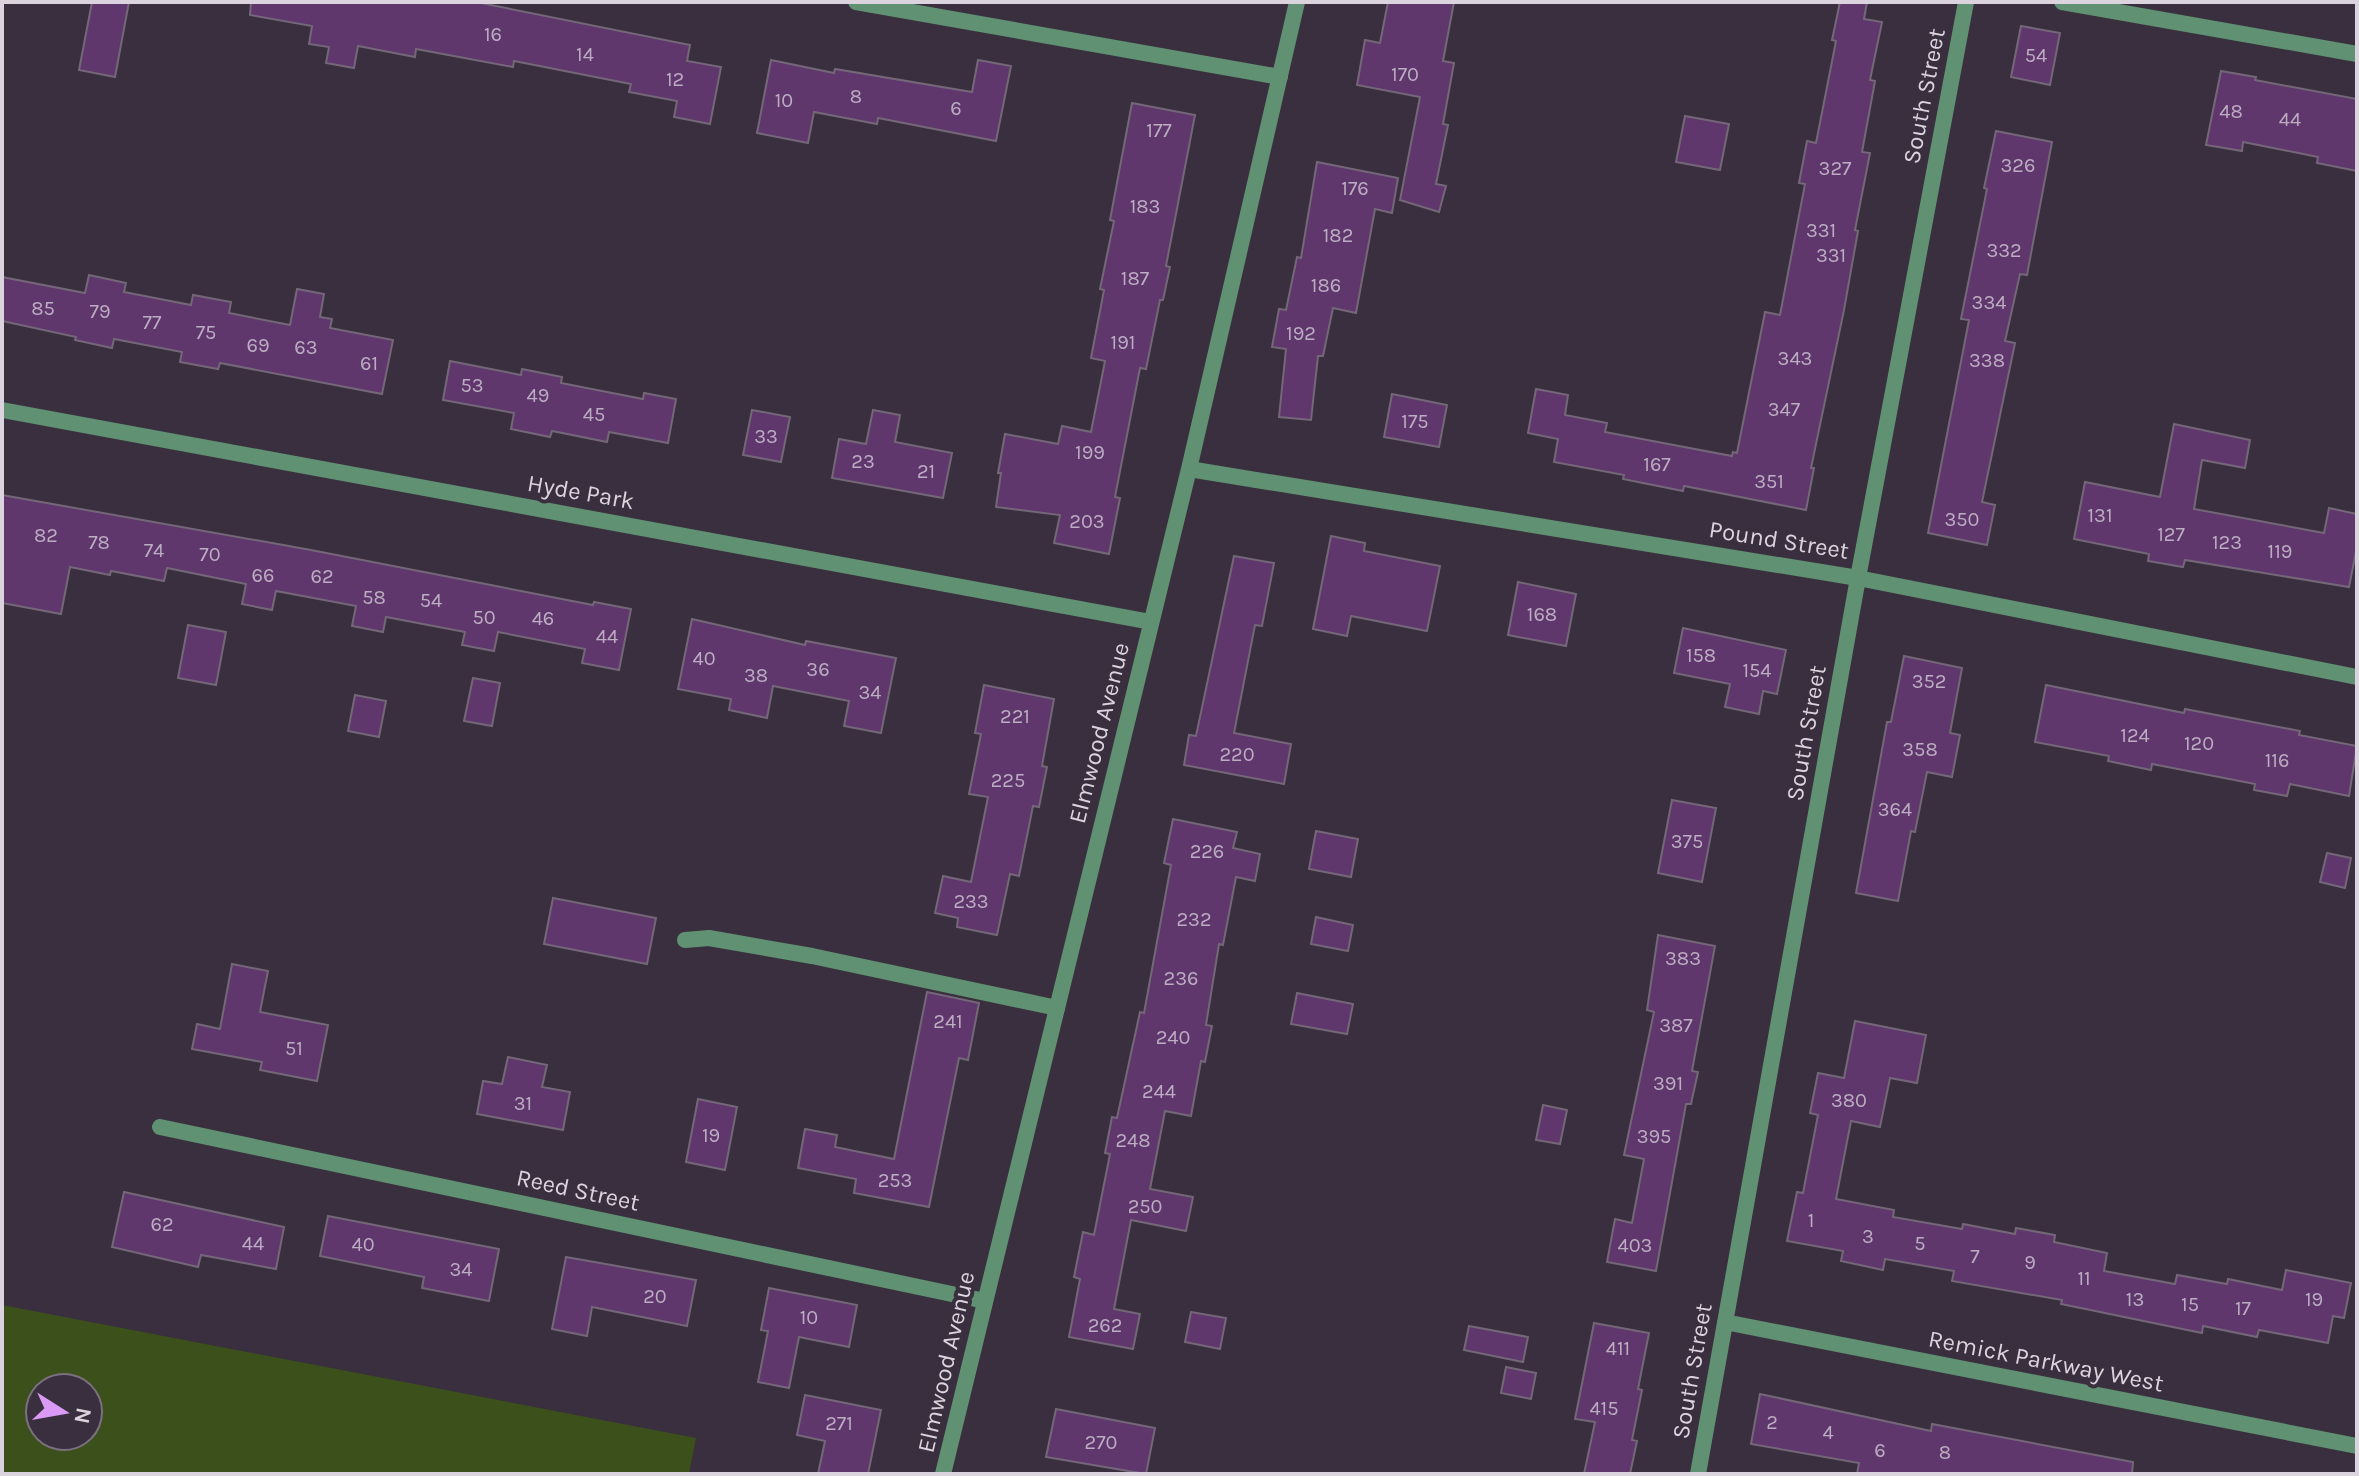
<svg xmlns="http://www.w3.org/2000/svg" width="2359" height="1476" font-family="Karla,sans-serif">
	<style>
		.green { fill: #3b501b; fill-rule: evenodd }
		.building { fill: #5f376d; stroke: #736778; stroke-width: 2 }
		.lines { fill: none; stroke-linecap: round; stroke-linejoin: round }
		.service { stroke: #5f9172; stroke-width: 16 }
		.minor { stroke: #5f9172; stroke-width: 16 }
		.labels { text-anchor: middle; stroke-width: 8; stroke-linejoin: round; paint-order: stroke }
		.number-label { font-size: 20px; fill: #bcadc2 }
		.street-label { font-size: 24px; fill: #dbd4de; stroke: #3a2f3e }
	</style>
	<rect width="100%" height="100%" fill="#3a2f3e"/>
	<!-- green -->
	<path class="green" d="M2,1305l694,133 -7,36h-687zM40,1388h48v48h-48z"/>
	<!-- building -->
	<path class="building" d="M92,2h37l-14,75 -36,-7z
		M251,2h225l214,43 -3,16 34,6 -11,57 -36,-7 3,-16 -48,-9 2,-8 -117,-23 -1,6 -97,-18 -1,8 -57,-11 -4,22 -28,-5 3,-16 -20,-3 3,-18 -62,-11z
		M1388,2h66l-11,59 11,2 -11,61 5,1 -12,59 10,2 -7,26 -39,-12 20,-103 -63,-12 8,-45 15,3z
		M1840,2h27l-3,17 18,3 -12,58 5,1 -13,71 8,1 -15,77 3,1 -14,79 -33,158h3l-8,42 -122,-24 -1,5 -60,-12 1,-4 -70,-13 4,-23 -30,-6 8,-44 32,6 -3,20 42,8 -2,9 127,24 1,-4 4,1 28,-141 15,3 25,-131 -6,-1 8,-42 9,2 20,-102 -4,-1z
		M2021,26l39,7 -10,52 -39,-8z
		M771,60l63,13 1,-4 137,23 6,-32 33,6 -15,75 -118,-23 -1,6 -63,-12 -6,31 -51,-10z
		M2221,71l35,6 -1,3 102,19v72l-40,-8 1,-6 -75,-15 -1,9 -36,-6z
		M1132,103l63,12 -29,151 4,1 -7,33h-3l-14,69 -6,-1 -25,129 5,1 -11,56 -55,-11 6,-28 -64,-8 5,-34h-3l7,-39 53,10 4,-18 29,6 14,-71 -14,-3 13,-68 -4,-1 14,-68 -4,-1z
		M1685,116l44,8 -9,46 -44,-8z
		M1996,131l56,11 -25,133 -7,-1 -15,67 10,2 -33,159 13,3 -8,40 -59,-12 41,-213 -8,-1 26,-130 -3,-1z
		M1317,162l81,16 -6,35 -17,-4 -19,104 -23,-5 -10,48h-5l-7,64 -32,-3 7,-68 -14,-2 7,-38 7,1 11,-53 4,1z
		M89,275l37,8 -2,9 67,13 2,-10 38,7 -2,11 61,12 7,-36 27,5 -4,23 12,2 -2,9 63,12 -11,54 -162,-31 -2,6 -38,-7 2,-10 -68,-13 -2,9 -37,-8 1,-3 -74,-16v-44l83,16z
		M450,361l71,14 1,-6 40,8 -1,6 82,16 1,-6 32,6 -8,44 -59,-11 -2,10 -55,-11 -2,6 -39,-8 3,-16 -71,-13z
		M1392,394l55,11 -8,42 -55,-10z
		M752,410l38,7 -9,45 -38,-7z
		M873,410l27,5 -5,27 57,11 -9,45 -111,-20 7,-39 27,5z
		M2174,424l76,16 -5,28 -43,-8 -8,49 130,24 5,-25 28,6v33l-8,40 -164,-27 -2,7 -35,-6 1,-7 -75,-15 11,-57 75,15z
		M2,495l309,55 282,55 1,-3 37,7 -12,61 -37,-7 3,-14 -87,-17 -4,19 -32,-6 3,-13 -79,-15 -3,15 -31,-6 4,-20 -80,-15 -4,19 -30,-6 4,-20 -79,-16 -3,13 -53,-10 -1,4 -40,-8 -9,47 -59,-11z
		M1331,536l34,7 -1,8 76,15 -13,65 -76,-15 -4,20 -34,-7z
		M1234,556l40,7 -12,63 -7,-1 -21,108 57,11 -7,40 -100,-19 5,-30 7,1z
		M1518,582l58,12 -10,52 -58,-11z
		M692,619l113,26 1,-4 90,17 -15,75 -37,-7 5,-25 -76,-15 -6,32 -38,-8 2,-11 -53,-10z
		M188,625l38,7 -10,53 -38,-7z
		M1683,628l103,22 -9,44 -14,-3 -4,23 -34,-7 5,-23 -56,-11z
		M1904,656l58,12 -12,65 10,2 -8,42 -25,-5 -12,60 -4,-1 -13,70 -42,-8 31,-171h4z
		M473,678l27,5 -8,43 -28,-5z
		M984,685l70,14 -12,67 5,1 -8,40 -6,-1 -14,70 -9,-2 -13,61 -40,-8 1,-9 -23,-5 8,-37 28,6 17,-85 -19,-3 12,-60 -6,-1z
		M2046,685l138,28 1,-4 115,22 -1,4 58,11 -8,50 -59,-12 -3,12 -33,-6 1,-6 -103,-20 -1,6 -43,-9 1,-5 -74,-14z
		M355,695l31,6 -7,36 -31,-6z
		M1672,800l44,8 -14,74 -44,-9z
		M1173,819l64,13 -4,16 27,6 -5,27 -19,-4 -13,68 -4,-1 -13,81 6,1 -7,36 -4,-1 -10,55 -26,-5 -15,78 43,8 -7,34 -55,-11 -17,89 26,5 -7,35 -64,-12 11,-58 -6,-2 9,-45 11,3 16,-81 -5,-1 7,-36 5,1 23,-106 4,1 27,-148 -7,-2z
		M1316,831l42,8 -7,38 -42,-8z
		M2327,853l24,5 -6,30 -25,-6z
		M553,898l103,20 -9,46 -103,-20z
		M1316,917l37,8 -5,26 -37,-7z
		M1658,935l57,11 -23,125 6,1 -7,32h-5l-30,167 -49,-9 8,-43 17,4 12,-64 -20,-4 30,-143 -7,-2z
		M232,964l36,7 -8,41 68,13 -11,56 -57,-11 2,-8 -70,-13 5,-25 23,5z
		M927,992l52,11 -11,57 -9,-2 -30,149 -75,-14 2,-14 -58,-11 7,-39 32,6 -2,12 59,12z
		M1297,993l56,11 -6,30 -56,-10z
		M1855,1021l71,14 -9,48 -27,-5 -10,49 -29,-6 -15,78 58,11 -1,7 69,12 1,-5 52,10 1,-6 39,7 -1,7 53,11 -3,18 71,13 2,-9 50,9 1,-5 54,11 4,-20 65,13 -7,35 -11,-2 -5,27 -69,-13 -2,7 -54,-11 -1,7 -141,-29 1,-4 -110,-19 2,-10 -69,-12 -2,11 -42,-9 2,-10 -56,-10 10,-49 6,1 15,-78 -8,-2 8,-40 26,5z
		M508,1057l39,8 -5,22 28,5 -7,38 -86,-16 6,-33 19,3z
		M698,1099l39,8 -12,63 -39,-8z
		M1543,1105l24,5 -7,34 -24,-4z
		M124,1192l160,35 -8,42 -75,-14 -3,12 -86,-20z
		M328,1216l171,33 -10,52 -67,-13 2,-11 -104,-21z
		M566,1257l130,23 -9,46 -95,-19 -5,29 -35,-7z
		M769,1288l88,17 -8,42 -50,-10 -10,51 -31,-6 10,-51 -7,-1z
		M1191,1312l35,6 -6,31 -35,-7z
		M1594,1323l55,10 -11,56 4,1 -10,50 5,1 -7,33h-46l11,-52 -20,-3z
		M1469,1326l59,11 -5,25 -59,-12z
		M1506,1367l30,6 -5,26 -30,-6z
		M1760,1394l171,37 1,-7 201,38 -1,12h-275l2,-11 -108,-19z
		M805,1395l76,15 -13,64h-50l7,-33 -28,-6z
		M1056,1409l99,19 -9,46 -100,-17z"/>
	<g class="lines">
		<!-- service -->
		<path class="service" d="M685,940l24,-2 103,18 245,52"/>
		<!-- minor -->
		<path class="minor" d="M856,2l424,75
			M2062,2l295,52
			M2,410l1149,212
			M1189,469l669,109 499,99
			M160,1127l825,174
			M1725,1322l632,124
			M943,1474l246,-1005 108,-467
			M1698,1474l160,-896 108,-576"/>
	</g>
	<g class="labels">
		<!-- number labels -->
		<g class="number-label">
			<text x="493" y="41">16</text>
			<text x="585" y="61">14</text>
			<text x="2036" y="62">54</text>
			<text x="1405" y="81">170</text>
			<text x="675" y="86">12</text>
			<text x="856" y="103">8</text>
			<text x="784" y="107">10</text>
			<text x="956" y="115">6</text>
			<text x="2231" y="118">48</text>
			<text x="2290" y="126">44</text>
			<text x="1159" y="137">177</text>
			<text x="2018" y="172">326</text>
			<text x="1835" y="175">327</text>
			<text x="1355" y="195">176</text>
			<text x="1145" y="213">183</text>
			<text x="1821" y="237">331</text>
			<text x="1338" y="242">182</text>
			<text x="2004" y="257">332</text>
			<text x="1831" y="262">331</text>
			<text x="1135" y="285">187</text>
			<text x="1326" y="292">186</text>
			<text x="1989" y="309">334</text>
			<text x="43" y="315">85</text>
			<text x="100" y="318">79</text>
			<text x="152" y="329">77</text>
			<text x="206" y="339">75</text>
			<text x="1301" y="340">192</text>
			<text x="1123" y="349">191</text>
			<text x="258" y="352">69</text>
			<text x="306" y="354">63</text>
			<text x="1795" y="365">343</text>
			<text x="1987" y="367">338</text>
			<text x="369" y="370">61</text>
			<text x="472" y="392">53</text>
			<text x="538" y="402">49</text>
			<text x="1784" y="416">347</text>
			<text x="594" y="421">45</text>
			<text x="1415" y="428">175</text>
			<text x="766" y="443">33</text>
			<text x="1090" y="459">199</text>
			<text x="863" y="468">23</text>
			<text x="1657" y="471">167</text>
			<text x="926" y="478">21</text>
			<text x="1769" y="488">351</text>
			<text x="2100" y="522">131</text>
			<text x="1962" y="526">350</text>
			<text x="1087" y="528">203</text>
			<text x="2171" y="541">127</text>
			<text x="46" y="542">82</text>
			<text x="99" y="549">78</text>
			<text x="2227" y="549">123</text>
			<text x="154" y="557">74</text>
			<text x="2280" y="558">119</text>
			<text x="210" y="561">70</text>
			<text x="263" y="582">66</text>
			<text x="322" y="583">62</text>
			<text x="374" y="604">58</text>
			<text x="431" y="607">54</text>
			<text x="1542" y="621">168</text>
			<text x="484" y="624">50</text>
			<text x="543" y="625">46</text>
			<text x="607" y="643">44</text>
			<text x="1701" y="662">158</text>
			<text x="704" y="665">40</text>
			<text x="818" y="676">36</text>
			<text x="1757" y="677">154</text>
			<text x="756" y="682">38</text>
			<text x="1929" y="688">352</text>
			<text x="870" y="699">34</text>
			<text x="1015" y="723">221</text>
			<text x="2135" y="742">124</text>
			<text x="2199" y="750">120</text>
			<text x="1920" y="756">358</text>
			<text x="1237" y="761">220</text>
			<text x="2277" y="767">116</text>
			<text x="1008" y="787">225</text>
			<text x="1895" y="816">364</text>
			<text x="1687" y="848">375</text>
			<text x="1207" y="858">226</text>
			<text x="971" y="908">233</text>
			<text x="1194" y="926">232</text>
			<text x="1683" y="965">383</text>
			<text x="1181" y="985">236</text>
			<text x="948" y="1028">241</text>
			<text x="1676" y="1032">387</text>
			<text x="1173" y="1044">240</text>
			<text x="294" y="1055">51</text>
			<text x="1668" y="1090">391</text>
			<text x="1159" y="1098">244</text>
			<text x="1849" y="1107">380</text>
			<text x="523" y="1110">31</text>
			<text x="711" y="1142">19</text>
			<text x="1654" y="1143">395</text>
			<text x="1133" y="1147">248</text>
			<text x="895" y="1187">253</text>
			<text x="1145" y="1213">250</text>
			<text x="1811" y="1227">1</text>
			<text x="162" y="1231">62</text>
			<text x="1868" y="1243">3</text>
			<text x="253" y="1250">44</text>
			<text x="1920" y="1250">5</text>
			<text x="363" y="1251">40</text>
			<text x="1635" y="1252">403</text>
			<text x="1975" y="1263">7</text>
			<text x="2030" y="1269">9</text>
			<text x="461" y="1276">34</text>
			<text x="2084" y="1285">11</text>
			<text x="655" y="1303">20</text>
			<text x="2135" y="1306">13</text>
			<text x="2314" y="1306">19</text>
			<text x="2190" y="1311">15</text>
			<text x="2243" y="1315">17</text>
			<text x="809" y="1324">10</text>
			<text x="1105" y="1332">262</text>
			<text x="1618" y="1355">411</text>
			<text x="1604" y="1415">415</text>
			<text x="1772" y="1429">2</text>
			<text x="839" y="1430">271</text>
			<text x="1828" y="1439">4</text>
			<text x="1101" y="1449">270</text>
			<text x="1880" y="1457">6</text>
			<text x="1945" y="1459">8</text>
		</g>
		<!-- street labels -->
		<g class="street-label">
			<text transform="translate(1924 96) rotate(-79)" y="8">South Street</text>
			<text transform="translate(581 492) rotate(10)" y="8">Hyde Park</text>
			<text transform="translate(1779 540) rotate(9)" y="8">Pound Street</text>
			<text transform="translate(1099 733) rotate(-76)" y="8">Elmwood Avenue</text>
			<text transform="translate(1806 733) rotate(-80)" y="8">South Street</text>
			<text transform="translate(578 1190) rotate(12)" y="8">Reed Street</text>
			<text transform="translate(2046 1361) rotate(11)" y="8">Remick Parkway West</text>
			<text transform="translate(946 1362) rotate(-77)" y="8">Elmwood Avenue</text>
			<text transform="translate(1692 1371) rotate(-80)" y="8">South Street</text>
		</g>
	</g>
	<!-- border -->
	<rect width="2359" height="1476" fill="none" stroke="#dbd4de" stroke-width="8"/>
	<!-- north arrow -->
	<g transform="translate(64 1412) rotate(101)"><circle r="38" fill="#3a2f3e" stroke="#7a717e" stroke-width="2"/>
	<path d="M0-6L14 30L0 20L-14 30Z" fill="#da9af6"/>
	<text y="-12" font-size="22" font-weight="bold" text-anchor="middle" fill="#dbd4de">N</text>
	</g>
</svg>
